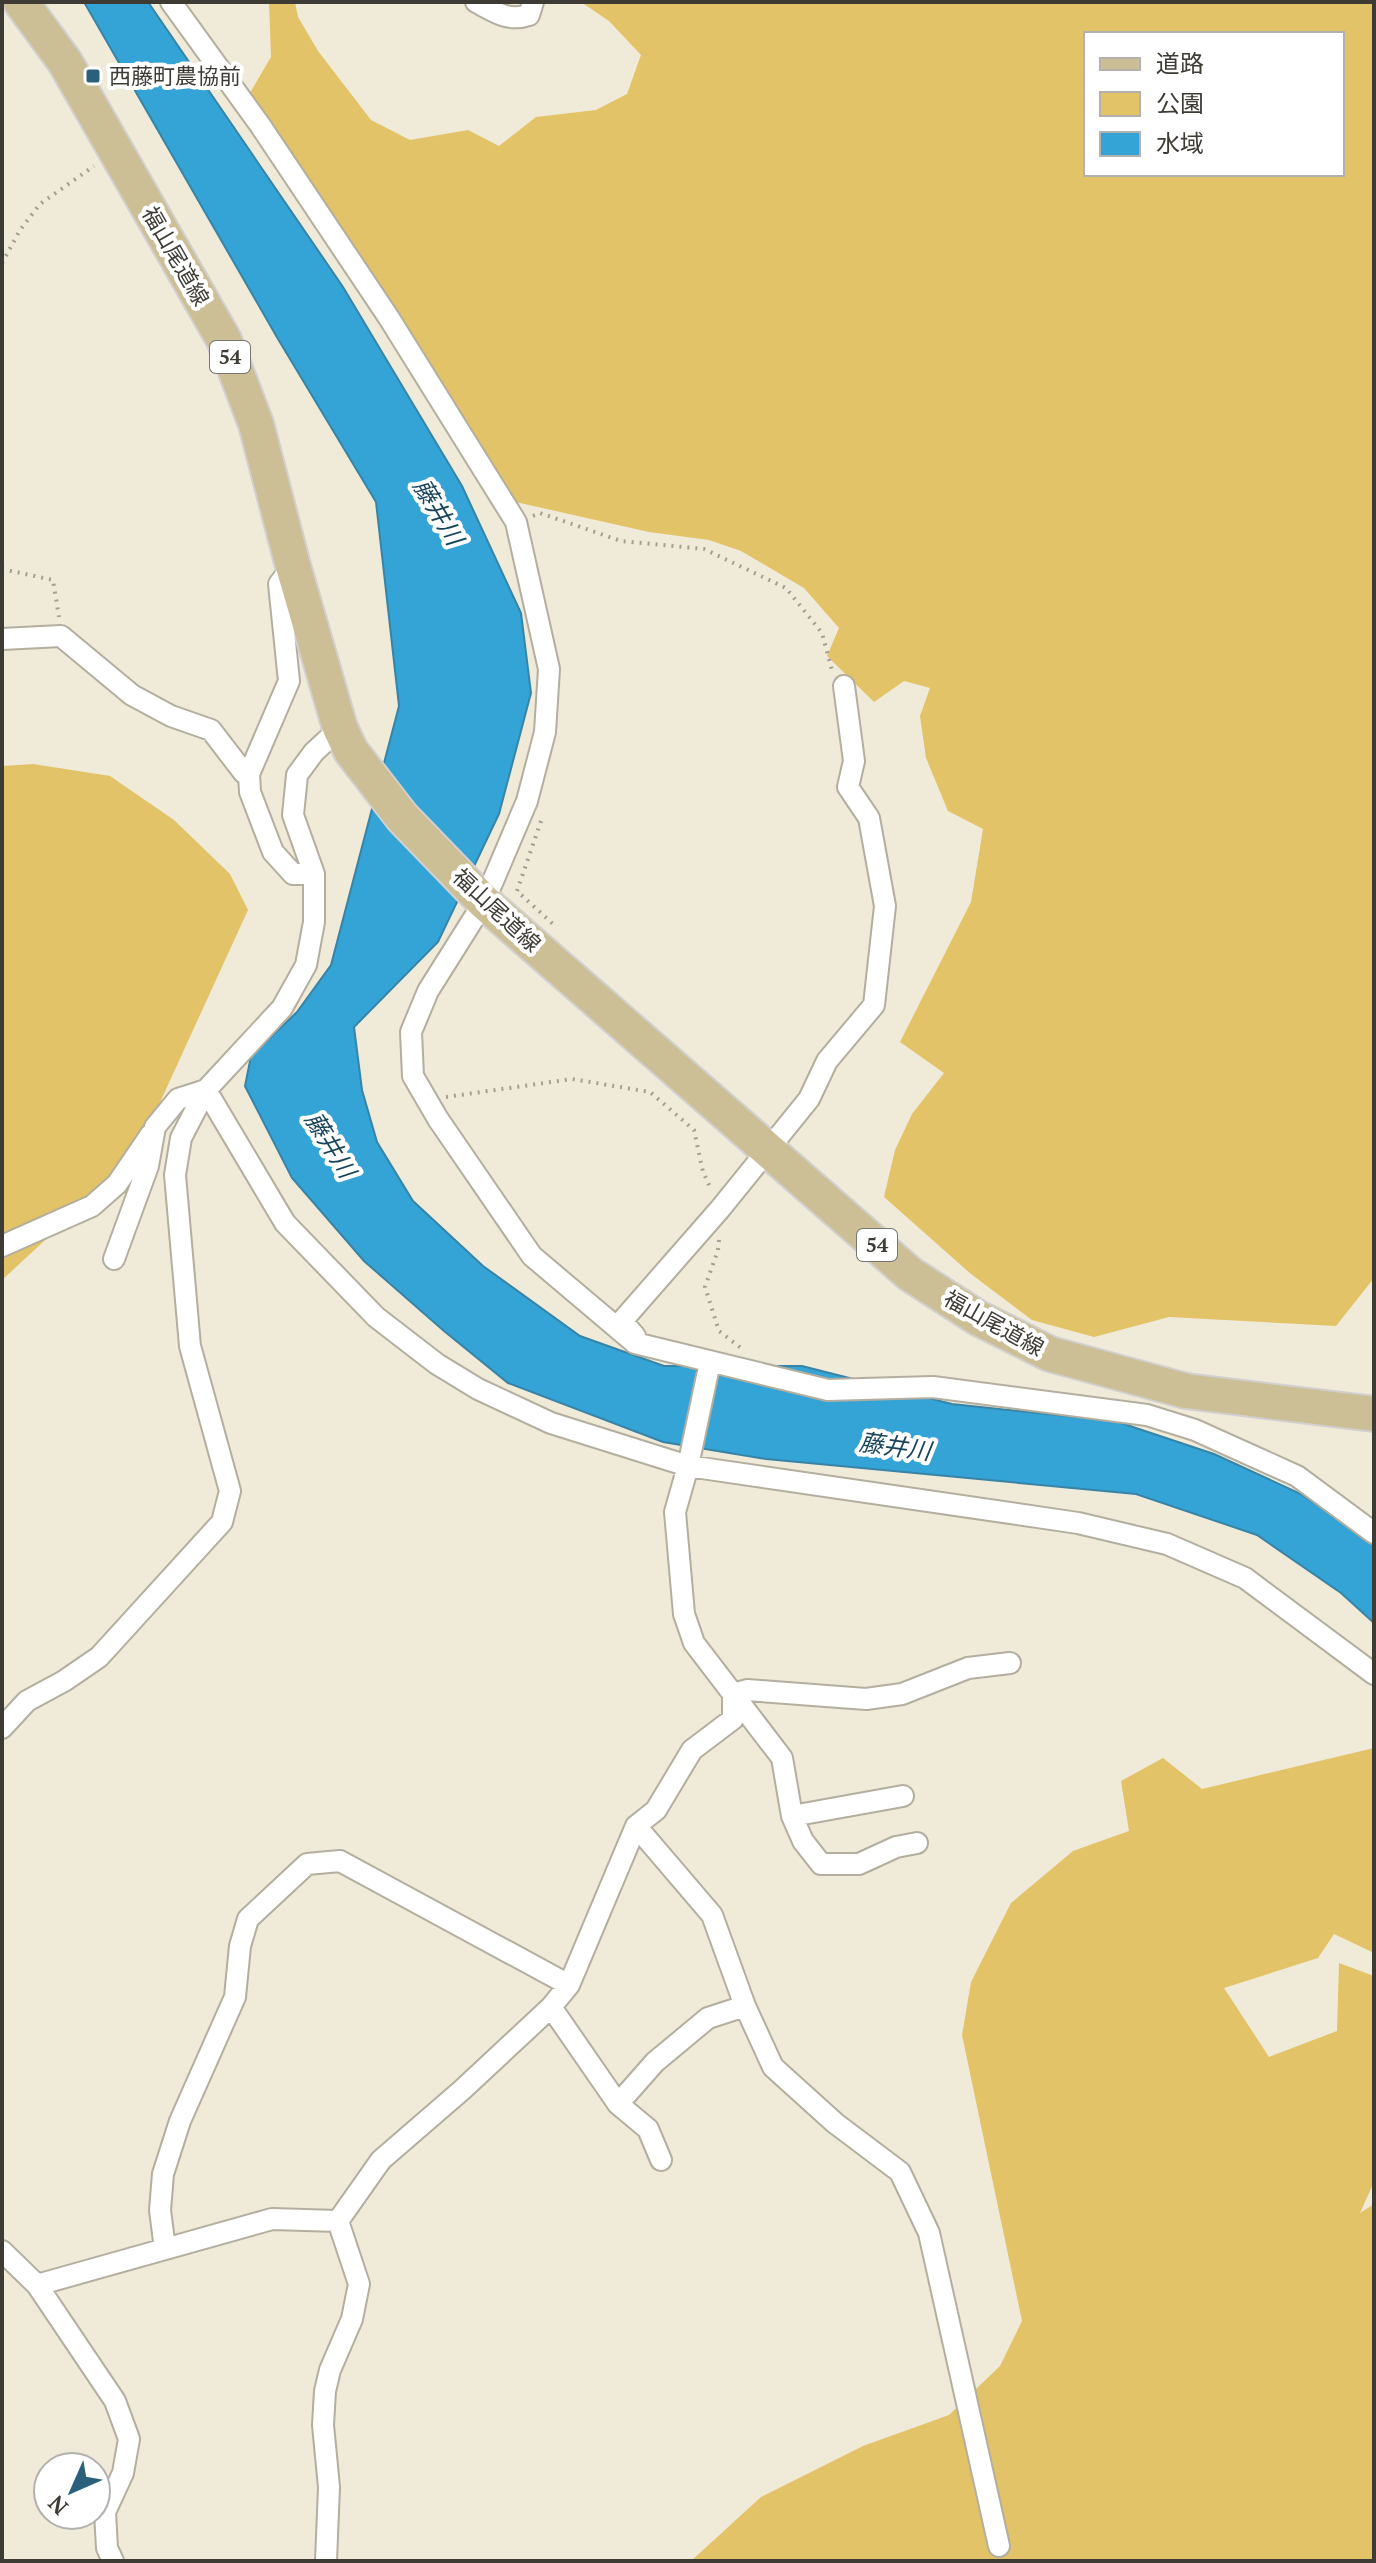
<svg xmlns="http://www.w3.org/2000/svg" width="1376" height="2563" font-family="'PT Serif','Noto Sans JP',serif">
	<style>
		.green { fill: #e2c368; fill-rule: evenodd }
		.water { fill: #34a3d6; stroke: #3784a6; stroke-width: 2 }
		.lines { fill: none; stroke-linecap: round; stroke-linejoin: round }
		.street-casing { stroke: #b3ae9e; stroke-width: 24 }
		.primary-casing { stroke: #d1d0cf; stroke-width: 38 }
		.path { stroke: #a49f93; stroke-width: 4; stroke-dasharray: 2 6; stroke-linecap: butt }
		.street { stroke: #fff; stroke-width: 20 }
		.primary { stroke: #cdbf95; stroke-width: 34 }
		.poi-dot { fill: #2a607c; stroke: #fff; stroke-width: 3 }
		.labels { text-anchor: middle; stroke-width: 8; stroke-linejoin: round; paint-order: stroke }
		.shield { fill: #fff; stroke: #787672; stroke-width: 2 }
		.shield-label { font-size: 20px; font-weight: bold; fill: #3e3b35 }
		.poi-label { font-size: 22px; fill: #3e3b35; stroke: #fff; text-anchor: start }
		.street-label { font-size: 22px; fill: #3e3b35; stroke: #fff }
		.water-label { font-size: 24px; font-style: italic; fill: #19455b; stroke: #fff }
	</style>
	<rect width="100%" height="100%" fill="#f0ead9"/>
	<!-- green -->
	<path class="green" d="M269,2h26l3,15 20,34 53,69 39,20 58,-10 31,16 37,-29 60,-7 31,-16 14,-39 -32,-34 -28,-19h793v1276l-38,48 -167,-9 -75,20 -62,-17 -61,-46 -87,-77 11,-47 17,-36 32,-41 -44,-31 71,-140 12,-73 -35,-18 -22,-53 -6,-42 10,-28 -26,-7 -30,21 -47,-46 12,-28 -35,-40 -63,-37 -32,-11 -60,-8 -129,-29 -23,-8 -250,-397 24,-41zM1086,34h256v140h-256z
		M33,764l77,12 64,44 56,54 18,36 -113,247 -133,123v-514z
		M1374,1748v205l-40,-19 -16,24 -94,30 45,69 68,-26 2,-68 35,13v206l-14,31 14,-9v357h-683l70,-64 102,-51 86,-31 51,-49 22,-45 -60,-286 9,-53 40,-79 62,-52 56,-20 -8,-50 42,-23 39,31z"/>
	<!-- water -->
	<path class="water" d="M84,2h64l195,285 119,199 59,127 10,80 -32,121 -61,128 -84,85 8,63 15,52 36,59 70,65 97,70 84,30h138l150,38 163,17 99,33 87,40 73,49v80l-33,-30 -84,-58 -121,-41 -370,-35 -103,-17 -155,-59 -64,-52 -80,-70 -72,-83 -47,-92 6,-30 46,-44 34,-47 68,-259 -23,-204 -98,-163z"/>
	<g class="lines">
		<defs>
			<path id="street" d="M171,2l89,123 129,193 127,204 33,147 -4,63 -18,69 -43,101 -56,89 -17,41 2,44 25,43 94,137 103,87 193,47 105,-3 214,28 48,15 102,46 77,57
				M476,2c19,10 32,20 53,13l4,-13
				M293,566l-14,18 10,97 -40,93 1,18 23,60 20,22h21
				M2,639l59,-3 71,59 39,21 40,14 33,43 5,1
				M206,1090l79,133 91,94 61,47 41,25 73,34 137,43 390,57 89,21 78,34 129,96
				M2,1246l90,-40 25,-22 34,-50
				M114,1259l34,-93 7,-39 23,-28 28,-9
				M635,1336l-13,-15 98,-112 89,-110 18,-38 47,-56 11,-99 -16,-88 -21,-31 6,-26 -10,-75
				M710,1362l-22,104 -13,46 9,102 10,29 88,115 10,58 11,25 18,23h38l37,-17 21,-4
				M733,1694l14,-4 119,9 36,-5 66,-26 42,-5
				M2,1728l25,-27 37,-20 35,-24 123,-135 8,-31 -40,-145 -15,-171 6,-37 25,-48 76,-82 24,-43 8,-43v-48l-21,-59 4,-40 17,-23 26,-24
				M792,1816l111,-20
				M636,1826l76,89 33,91 28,61 62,56 65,49 29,61 70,313
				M551,2007l67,97 30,25 13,31
				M618,2104l37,-42 53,-44 37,-12
				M165,2249l-5,-39 3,-36 17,-53 55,-124 5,-51 8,-27 59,-55 33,-3 229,124
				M2,2251l35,34 78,116 14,38 -6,34 -18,39 2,36 6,13
				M37,2285l235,-66 66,2 43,-61 81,-70 89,-83 18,-22 67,-159 20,-16 36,-60 41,-31v-25
				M326,2561l3,-74 -6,-62 2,-34 5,-21 22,-51 7,-35 -21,-63"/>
			<path id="primary" d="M21,2l44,60 159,278 32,84 37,142 47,162 11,23 51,66 82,85 426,372 68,44 72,36 136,37 188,23"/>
		</defs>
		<!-- street casing -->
		<use href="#street" class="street-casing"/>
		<!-- primary casing -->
		<use href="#primary" class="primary-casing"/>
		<!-- path -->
		<path class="path" d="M2,263l18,-33 20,-26 54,-38
			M533,516l7,-3 81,28 83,8 82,39 36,45 11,41
			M2,569l51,11 6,37
			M541,821l-24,70 37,34
			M446,1097l126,-18 78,13 44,38 9,42 8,17
			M719,1240l-1,10 -13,37 14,44 22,17"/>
		<!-- street -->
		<use href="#street" class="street"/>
		<!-- primary -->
		<use href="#primary" class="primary"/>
	</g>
	<!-- markers -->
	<rect class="poi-dot" x="85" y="68" width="16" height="16" rx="4"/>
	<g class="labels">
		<!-- shield labels -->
		<g class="shield">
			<rect x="210" y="341" width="40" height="32" rx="6"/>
			<rect x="857" y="1229" width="40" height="32" rx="6"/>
		</g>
		<g class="shield-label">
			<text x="230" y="364">54</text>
			<text x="877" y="1252">54</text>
		</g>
		<!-- poi labels -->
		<g class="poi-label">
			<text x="109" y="84">西藤町農協前</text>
		</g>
		<!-- street labels -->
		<g class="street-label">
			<text transform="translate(176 256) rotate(60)" y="8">福山尾道線</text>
			<text transform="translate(497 910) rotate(43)" y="8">福山尾道線</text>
			<text transform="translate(994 1323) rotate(29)" y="8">福山尾道線</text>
		</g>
		<!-- water labels -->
		<g class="water-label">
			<text transform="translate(438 512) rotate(59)" y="8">藤井川</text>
			<text transform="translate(330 1145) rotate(58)" y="8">藤井川</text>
			<text transform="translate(895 1447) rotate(8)" y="8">藤井川</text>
		</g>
	</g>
	<!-- border -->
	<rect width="1376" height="2563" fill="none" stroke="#3e3b35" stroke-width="8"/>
	<!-- legend -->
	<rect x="1084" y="32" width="260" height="144" fill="#ffffff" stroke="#b2b1ae" stroke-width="2"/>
	<rect x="1100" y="58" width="40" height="12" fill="#cdbf95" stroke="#b2b1ae" stroke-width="2"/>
	<text x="1156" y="72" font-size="24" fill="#3e3b35">道路</text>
	<rect x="1100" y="92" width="40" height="24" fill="#e2c368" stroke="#b2b1ae" stroke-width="2"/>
	<text x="1156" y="112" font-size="24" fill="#3e3b35">公園</text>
	<rect x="1100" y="132" width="40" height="24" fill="#34a3d6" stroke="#b2b1ae" stroke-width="2"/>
	<text x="1156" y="152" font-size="24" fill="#3e3b35">水域</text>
	<!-- north arrow -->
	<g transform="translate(72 2491) rotate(225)"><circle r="38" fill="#ffffff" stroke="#b2b1ae" stroke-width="2"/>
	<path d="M0-6L14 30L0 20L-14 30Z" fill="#2a607c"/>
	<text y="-12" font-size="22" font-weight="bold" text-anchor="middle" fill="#3e3b35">N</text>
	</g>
</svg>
